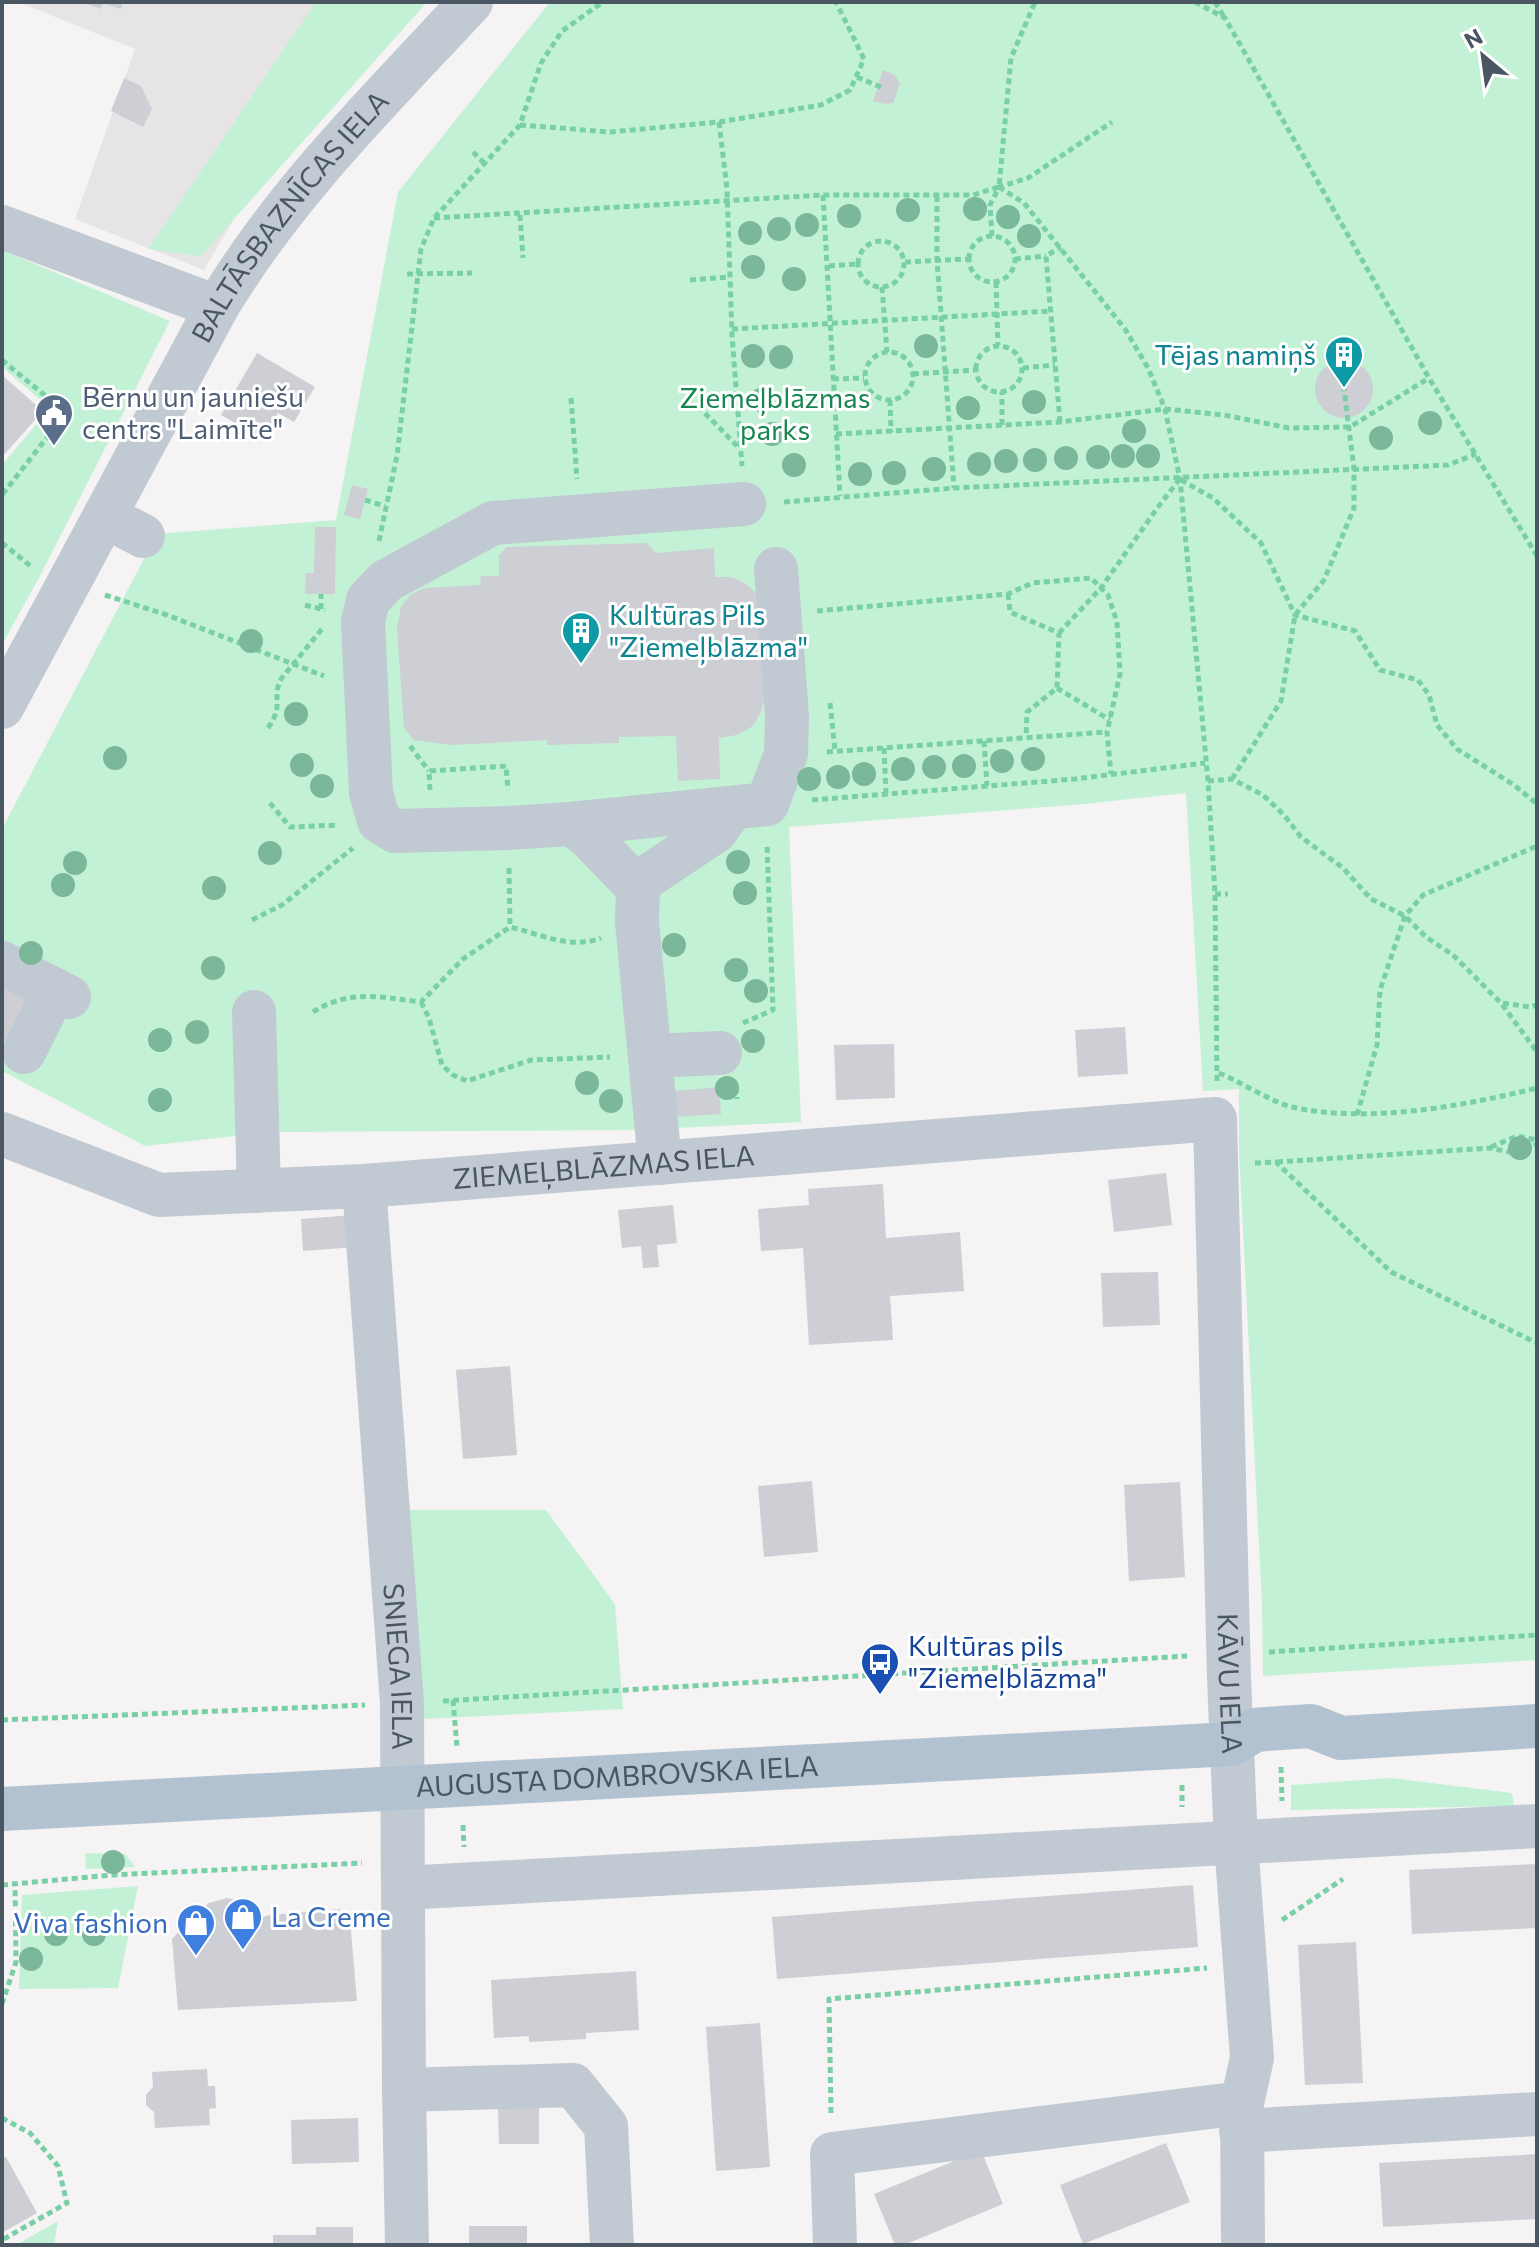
<svg xmlns="http://www.w3.org/2000/svg" width="1539" height="2247" font-family="Commissioner,sans-serif">
	<style>
		.education { fill: #e6e4e5 }
		.green { fill: #c3f1d5 }
		.building { fill: #cdcfd5 }
		.lines { fill: none; stroke-linecap: round; stroke-linejoin: round }
		.path { stroke: #7ad0a6; stroke-width: 5; stroke-dasharray: 6 4; stroke-linecap: butt }
		.minor { stroke: #c1cad2; stroke-width: 44 }
		.major { stroke: #b3c2d1; stroke-width: 44 }
		.tree { fill: #7bb799 }
		.labels { text-anchor: middle; stroke-width: 6; stroke-linejoin: round; paint-order: stroke }
		.street-label { font-size: 28px; fill: #4a5661; stroke: #fff }
		.culture-label { font-size: 28px; fill: #0d838f; stroke: #fff; text-anchor: end }
		.service-label { font-size: 28px; fill: #4e5e75; stroke: #fff; text-anchor: start }
		.park-label { font-size: 28px; fill: #17864f; stroke: #fff }
		.transit-label { font-size: 28px; fill: #164399; stroke: #fff; text-anchor: start }
		.shop-label { font-size: 28px; fill: #366cbe; stroke: #fff; text-anchor: start }
	</style>
	<rect width="100%" height="100%" fill="#f5f3f3"/>
	<!-- education -->
	<path class="education" d="M18,2h391l-151,176 -54,92 -129,-51 60,-170z"/>
	<!-- green -->
	<path class="green" d="M316,2h111l-226,254 -53,-7z
		M550,2h987v1658l-274,16 -1,-70 -23,-457v-60l-36,2 -17,-298 -102,11 -295,23 12,295 -165,8 -363,2 -128,14 -143,-75v-242l155,-295 179,-14 62,-328z
		M2,250l168,71 -129,253 -39,71v-180l48,-57 -48,-41z
		M408,1510h138l69,94 8,105 -199,10z
		M1391,1778l121,15 2,13 -223,4v-25z
		M85,1853l40,1 10,13 -49,2z
		M138,1886l-20,102 -99,1 3,-94z
		M58,2221l-4,24h-38z"/>
	<!-- building -->
	<path class="building" d="M82,2h41l-2,7 -18,-6 -2,6z
		M883,70l12,5 5,9 -7,19 -8,1 -12,-3z
		M124,78l17,8 11,23 -9,18 -32,-16z
		M257,353l58,34 -21,35 -16,-9 -15,26 -42,-24z
		M1315 389a29 29 0 1 1 58 0a29 29 0 1 1-58 0Z
		M2,375l41,36 -41,46z
		M352,485l16,4 -8,30 -16,-4z
		M315,527h21l-1,67h-30l1,-21h8z
		M647,543l9,10 58,-5 1,29h17l14,7 11,10 8,102 -4,16 -8,14 -16,9 -18,3 1,41 -42,2 -2,-45 -57,1v6l-72,2v-5l-95,5 -38,-5 -10,-12 -7,-100 4,-21 9,-12 14,-7 57,-3 -1,-9h19v-21l8,-8z
		M2,983l37,17 -21,47 -16,-8z
		M1125,1027l3,47 -50,3 -3,-47z
		M894,1044l1,54 -59,2 -2,-55z
		M719,1087l2,27 -46,3 -1,-26z
		M1166,1173l6,52 -58,7 -6,-52z
		M883,1184l3,54 74,-6 4,59 -74,5 3,44 -84,5 -6,-97 -42,3 -3,-42 51,-4 -1,-16z
		M673,1205l4,38 -20,2 2,22 -16,1 -2,-22 -19,2 -4,-38z
		M353,1215l2,32 -52,4 -2,-32z
		M1158,1272l2,53 -57,2 -2,-54z
		M510,1366l7,89 -54,4 -7,-89z
		M812,1481l6,71 -54,5 -6,-71z
		M1180,1482l5,95 -56,4 -5,-96z
		M1537,1864v64l-125,6 -3,-64z
		M1193,1885l5,62 -421,32 -5,-62z
		M227,1898l16,3 11,7 8,9 8,-2 70,-6 1,9 9,1 7,82 -179,9 -6,-71 9,-10 8,-1 8,-15 12,-10z
		M1356,1942l7,141 -58,2 -7,-140z
		M636,1971l3,59 -53,3v6l-57,3v-6l-35,2 -3,-58z
		M760,2023l10,144 -54,4 -10,-144z
		M207,2069l1,17h7l1,22 -7,1 1,16 -55,3 -1,-16 -8,-7v-10l7,-8 -1,-15z
		M498,2108h41v36h-40z
		M358,2118l1,44 -67,2 -1,-44z
		M1166,2143l24,59 -107,42 -23,-59z
		M981,2150l22,54 -99,41h-9l-21,-51z
		M1537,2154v65l-154,8 -4,-64z
		M6,2157l31,56 -35,20v-75z
		M469,2226h58v19h-58z
		M316,2227h37v18h-80v-10h43z"/>
	<g class="lines">
		<!-- path -->
		<path class="path" d="M1195,2l30,16 204,360 108,178
			M1215,2l9,15
			M857,77l26,11
			M719,122l8,67 5,146 10,131
			M520,125l90,7 109,-10 102,-17 29,-15 14,-31 -28,-57
			M473,152l11,11
			M999,187l25,16 101,126 23,39 17,41 15,70 28,302 7,113 2,188
			M823,195l17,301
			M937,196v64l17,228
			M520,215l3,43
			M434,218l389,-23h150l26,-8 12,-129 24,-56
			M969 259a23 23 0 1 1 46 0a23 23 0 1 1-46 0Z
			M992,236l-2,-31 9,-18 29,-9 84,-56
			M858 264a23 23 0 1 1 46 0a23 23 0 1 1-46 0Z
			M1015,259l31,-3
			M905,262l63,-3
			M829,266l28,-2
			M407,274l65,-1
			M690,280l40,-3
			M996,282l2,63
			M882,287l5,65
			M732,329l319,-18
			M976 369a23 23 0 1 1 46 0a23 23 0 1 1-46 0Z
			M865 376a24 24 0 1 1 48 0a24 24 0 1 1-48 0Z
			M2,360l64,53 -64,82
			M1023,368l32,-3
			M913,374l63,-4
			M833,379l31,-1
			M571,398l6,81
			M890,400l1,32
			M698,406l42,43
			M1060,422l-14,-166 15,-9
			M1002,425v-33
			M836,434l224,-12 105,-13 59,6 65,13 61,-1 79,-49
			M1181,480l32,18 48,45 34,72 60,16 25,39 38,10 11,15 8,30 20,24 57,36 23,19
			M365,500l20,6
			M784,502l170,-14 494,-23 28,-11
			M379,541l18,-85 24,-207 13,-31 86,-93 21,-62 21,-32 41,-29
			M2,543l31,25
			M1008,594l2,18 49,21 -2,55 -30,24 -1,25
			M105,595l62,20 157,61
			M305,605l20,5
			M321,609v-15
			M817,611l191,-17 24,-11 59,-5 17,17 9,27 3,52 -13,58 4,42
			M1059,633l42,-45 57,-81 21,-27
			M1057,688l53,32
			M830,703l5,48
			M268,728c17,-24 3,-29 13,-49l41,-50
			M984,741l3,45
			M410,746l19,25
			M884,748l2,46
			M827,752l280,-20
			M1232,779l49,-78 14,-86 29,-35 30,-72v-39l-10,-80
			M1208,781l24,-2 31,16 21,20 17,22 42,31 28,31 34,17 21,21 27,18 48,48 36,49
			M430,790l-1,-19 77,-5 2,24
			M812,800l263,-21 130,-16
			M270,803l20,24 48,-2
			M509,868l1,59
			M1215,894h13
			M252,920l30,-15 71,-57
			M421,1002l8,16 13,47 11,10 14,6 64,-21 79,-3
			M1503,1003l27,4 7,-2
			M313,1012c36,-23 68,-15 108,-10l42,-43 47,-32c31,7 60,23 91,11
			M743,1023l30,-13 -6,-166
			M1219,1073c22,9 52,29 73,34 75,17 171,-1 245,-19
			M736,1087l1,12
			M1357,1115l20,-70 3,-55 25,-74 18,-21 114,-49
			M1491,1147l26,-11 20,4
			M1277,1162l213,-14 29,6 18,-10
			M1255,1163l21,-1 115,110 146,71
			M1269,1652l268,-17
			M453,1700l4,47
			M443,1701l744,-45
			M2,1720l363,-15
			M1281,1767l1,34
			M1182,1785v22
			M463,1825l1,22
			M2,1885l110,-10 250,-12
			M1282,1920l61,-41
			M2,2004l14,-42 -1,-78
			M831,2113l-2,-114 378,-31
			M2,2118l28,15 28,33 9,37 -65,37"/>
		<!-- minor -->
		<g class="minor">
			<path d="M2,227l215,80"/>
			<path d="M744,504l-251,19 -107,58 -18,19 -5,22 8,171 8,28 16,10 113,-3 62,-4 197,-20 19,-50 1,-38 -11,-147"/>
			<path d="M105,516l38,20"/>
			<path id="s1" d="M2,707l215,-400c68,-114 164,-208 254,-305"/>
			<path d="M570,824l17,11 51,53"/>
			<path d="M2,963l67,34"/>
			<path d="M254,1012l5,179"/>
			<path d="M24,1052l31,-62"/>
			<path d="M650,1056l70,-3"/>
			<path id="s2" d="M2,1134l157,61 205,-9 851,-67 14,559 7,164 16,216 -10,45 1,142"/>
			<path d="M660,1163l-23,-241 1,-34 9,-11 69,-46 16,-23"/>
			<path id="s3" d="M364,1186l38,517 2,387 3,155"/>
			<path d="M403,1888l1134,-62"/>
			<path d="M404,2090l169,-5 33,41 6,119"/>
			<path d="M1241,2131l296,-17"/>
			<path d="M835,2245l-3,-91 410,-51"/>
		</g>
		<!-- major -->
		<path class="major" id="s4" d="M2,1809l1230,-65 23,-14 25,-2 31,-2 30,12 196,-12"/>
	</g>
	<!-- trees -->
	<g class="tree">
		<circle cx="975" cy="209" r="12"/>
		<circle cx="908" cy="210" r="12"/>
		<circle cx="849" cy="216" r="12"/>
		<circle cx="1008" cy="217" r="12"/>
		<circle cx="807" cy="225" r="12"/>
		<circle cx="779" cy="229" r="12"/>
		<circle cx="750" cy="233" r="12"/>
		<circle cx="1029" cy="236" r="12"/>
		<circle cx="753" cy="267" r="12"/>
		<circle cx="794" cy="279" r="12"/>
		<circle cx="926" cy="346" r="12"/>
		<circle cx="753" cy="356" r="12"/>
		<circle cx="781" cy="357" r="12"/>
		<circle cx="761" cy="400" r="12"/>
		<circle cx="1034" cy="402" r="12"/>
		<circle cx="968" cy="408" r="12"/>
		<circle cx="1430" cy="423" r="12"/>
		<circle cx="1134" cy="431" r="12"/>
		<circle cx="772" cy="434" r="12"/>
		<circle cx="1381" cy="438" r="12"/>
		<circle cx="1123" cy="456" r="12"/>
		<circle cx="1148" cy="456" r="12"/>
		<circle cx="1098" cy="457" r="12"/>
		<circle cx="1066" cy="458" r="12"/>
		<circle cx="1035" cy="460" r="12"/>
		<circle cx="1006" cy="461" r="12"/>
		<circle cx="979" cy="464" r="12"/>
		<circle cx="794" cy="465" r="12"/>
		<circle cx="934" cy="469" r="12"/>
		<circle cx="894" cy="473" r="12"/>
		<circle cx="860" cy="474" r="12"/>
		<circle cx="251" cy="641" r="12"/>
		<circle cx="296" cy="714" r="12"/>
		<circle cx="115" cy="758" r="12"/>
		<circle cx="1033" cy="759" r="12"/>
		<circle cx="1002" cy="761" r="12"/>
		<circle cx="302" cy="765" r="12"/>
		<circle cx="964" cy="766" r="12"/>
		<circle cx="934" cy="767" r="12"/>
		<circle cx="903" cy="769" r="12"/>
		<circle cx="864" cy="774" r="12"/>
		<circle cx="838" cy="777" r="12"/>
		<circle cx="809" cy="779" r="12"/>
		<circle cx="322" cy="786" r="12"/>
		<circle cx="270" cy="853" r="12"/>
		<circle cx="738" cy="862" r="12"/>
		<circle cx="75" cy="863" r="12"/>
		<circle cx="63" cy="885" r="12"/>
		<circle cx="214" cy="888" r="12"/>
		<circle cx="745" cy="893" r="12"/>
		<circle cx="674" cy="945" r="12"/>
		<circle cx="31" cy="953" r="12"/>
		<circle cx="213" cy="968" r="12"/>
		<circle cx="736" cy="970" r="12"/>
		<circle cx="756" cy="991" r="12"/>
		<circle cx="197" cy="1032" r="12"/>
		<circle cx="160" cy="1040" r="12"/>
		<circle cx="753" cy="1041" r="12"/>
		<circle cx="587" cy="1083" r="12"/>
		<circle cx="727" cy="1088" r="12"/>
		<circle cx="160" cy="1100" r="12"/>
		<circle cx="611" cy="1101" r="12"/>
		<circle cx="1520" cy="1148" r="12"/>
		<circle cx="113" cy="1862" r="12"/>
		<circle cx="56" cy="1934" r="12"/>
		<circle cx="94" cy="1934" r="12"/>
		<circle cx="31" cy="1959" r="12"/>
	</g>
	<!-- icons -->
	<defs>
		<symbol id="building-pin" viewBox="-11 -11 22 30"><path d="M0 17L-7.5 6A9.5 9.5 0 1 1 7.5 6Z" fill="#0f9aa8" stroke="#fff"/><path d="M-4-6H4V6H1V3H-1V6H-4ZM-2.5-4.3h1.7v1.8h-1.7ZM.8-4.3h1.7v1.8H.8ZM-2.5-1h1.7V.8h-1.7ZM.8-1h1.7V.8H.8Z" fill="#fff"/></symbol>
		<symbol id="civic-pin" viewBox="-11 -11 22 30"><path d="M0 17L-7.5 6A9.5 9.5 0 1 1 7.5 6Z" fill="#5c6f8a" stroke="#fff"/><path d="M-.6-6.5H3V-4.5H.6V-3L4-1V1h2V6H-6V1h2V-1L-.6-3ZM-1.2 2.5V6h2.4V2.5Z" fill="#fff"/></symbol>
		<symbol id="bus-pin" viewBox="-11 -11 22 30"><path d="M0 17L-7.5 6A9.5 9.5 0 1 1 7.5 6Z" fill="#1a4fb4" stroke="#fff"/><path d="M-5-6H5V4H4V6H2V4H-2V6H-4V4H-5ZM-3.5-4V0h7V-4ZM-3.5 1.2v1.5H-2V1.2ZM2 1.2v1.5H3.5V1.2Z" fill="#fff"/></symbol>
		<symbol id="shop-pin" viewBox="-11 -11 22 30"><path d="M0 17L-7.5 6A9.5 9.5 0 1 1 7.5 6Z" fill="#3f7fe0" stroke="#fff"/><path d="M-5-2.5h2.3a2.7 3.5 0 0 1 5.4 0H5L5.5 6h-11ZM-1.5-2.5h3a1.5 2.3 0 0 0-3 0Z" fill="#fff"/></symbol>
	</defs>
	<g fill-rule="evenodd">
		<use href="#building-pin" x="1322" y="333" width="44" height="60"/>
		<use href="#civic-pin" x="32" y="391" width="44" height="60"/>
		<use href="#building-pin" x="559" y="609" width="44" height="60"/>
		<use href="#bus-pin" x="858" y="1640" width="44" height="60"/>
		<use href="#shop-pin" x="221" y="1895" width="44" height="60"/>
		<use href="#shop-pin" x="174" y="1901" width="44" height="60"/>
	</g>
	<g class="labels">
		<!-- street labels -->
		<g class="street-label">
			<text dy="10" stroke="none"><textPath href="#s1" startOffset="570">BALTĀSBAZNĪCAS IELA</textPath></text>
			<text dy="10" stroke="none"><textPath href="#s2" startOffset="614">ZIEMEĻBLĀZMAS IELA</textPath></text>
			<text dy="10" stroke="none"><textPath href="#s3" startOffset="482">SNIEGA IELA</textPath></text>
			<text dy="10" stroke="none"><textPath href="#s2" startOffset="1792">KĀVU IELA</textPath></text>
			<text dy="10" stroke="none"><textPath href="#s4" startOffset="616">AUGUSTA DOMBROVSKA IELA</textPath></text>
		</g>
		<!-- culture labels -->
		<g class="culture-label">
			<text x="1316" y="365">Tējas namiņš</text>
			<text x="609" y="625" text-anchor="start">Kultūras Pils<tspan x="609" dy="32">"Ziemeļblāzma"</tspan></text>
		</g>
		<!-- service labels -->
		<g class="service-label">
			<text x="82" y="407">Bērnu un jauniešu<tspan x="82" dy="32">centrs "Laimīte"</tspan></text>
		</g>
		<!-- park labels -->
		<g class="park-label">
			<text x="775" y="408">Ziemeļblāzmas<tspan x="775" dy="32">parks</tspan></text>
		</g>
		<!-- transit labels -->
		<g class="transit-label">
			<text x="908" y="1656">Kultūras pils<tspan x="908" dy="32">"Ziemeļblāzma"</tspan></text>
		</g>
		<!-- shop labels -->
		<g class="shop-label">
			<text x="271" y="1927">La Creme</text>
			<text x="168" y="1933" text-anchor="end">Viva fashion</text>
		</g>
	</g>
	<!-- border -->
	<rect width="1539" height="2247" fill="none" stroke="#4a5661" stroke-width="8"/>
	<!-- north arrow -->
	<g transform="translate(1483 56) rotate(331)" stroke="#ffffff" stroke-width="6" paint-order="stroke">
	<path d="M0-6L14 30L0 20L-14 30Z" fill="#4a5661"/>
	<text y="-12" font-size="22" font-weight="bold" text-anchor="middle" fill="#4a5661">N</text>
	</g>
</svg>
